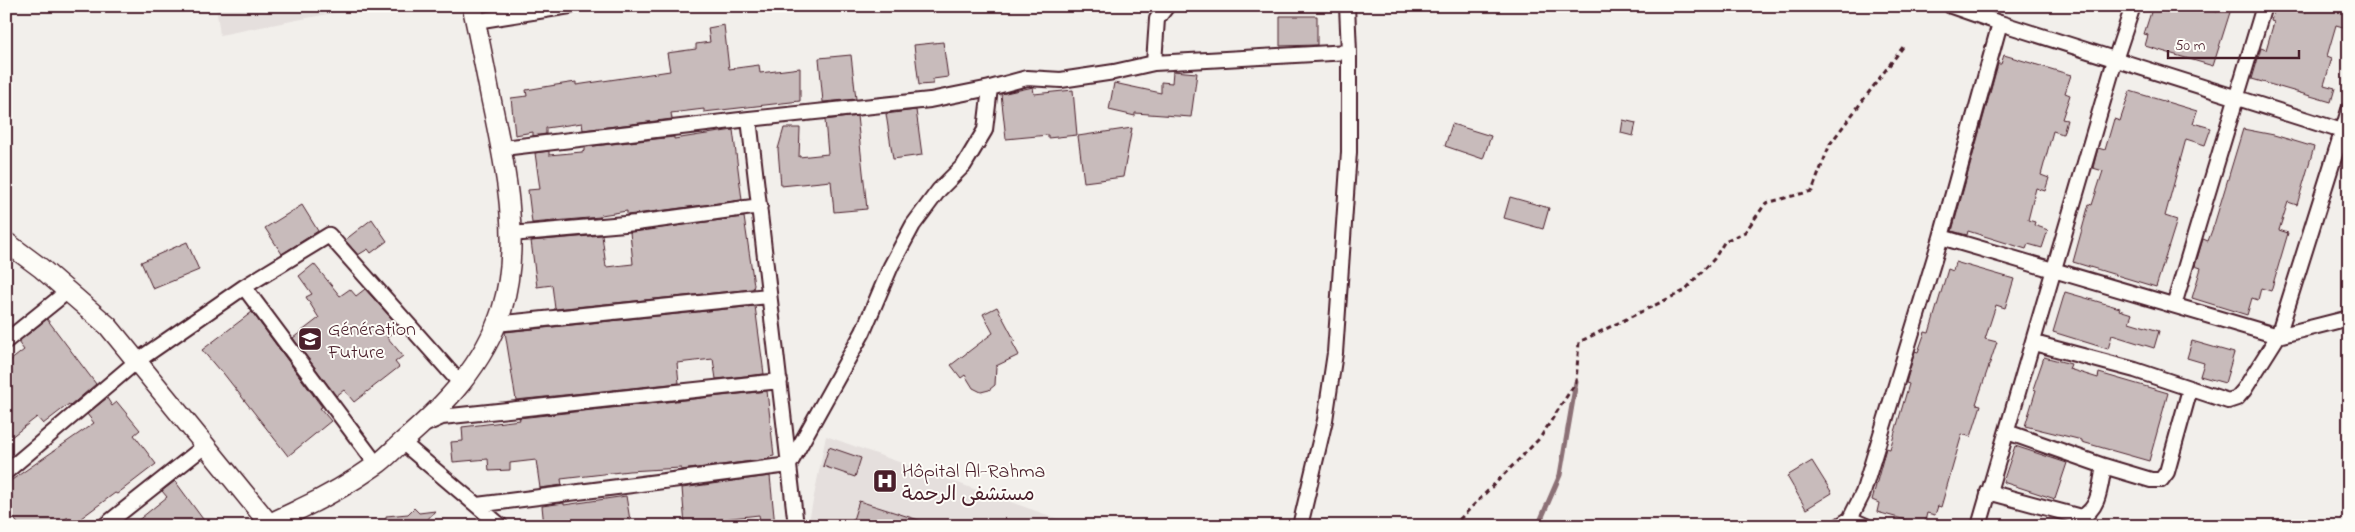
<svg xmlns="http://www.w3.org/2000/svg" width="2355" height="532" font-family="'Indie Flower','Playpen Sans Arabic',sans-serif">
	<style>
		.built { fill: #e5dfdd }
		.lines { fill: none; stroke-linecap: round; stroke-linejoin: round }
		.stream { stroke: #8b6f75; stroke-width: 5 }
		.building { fill: #c8bbbb; stroke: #4a1f2b }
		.street-casing { stroke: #4a1f2b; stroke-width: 18 }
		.secondary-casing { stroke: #4a1f2b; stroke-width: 22 }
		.path { stroke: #4a1f2b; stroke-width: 3; stroke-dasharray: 5 4; stroke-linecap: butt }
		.street { stroke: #fdfcf7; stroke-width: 14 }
		.secondary { stroke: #fdfcf7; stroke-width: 19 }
		.labels { text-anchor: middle; stroke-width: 4; stroke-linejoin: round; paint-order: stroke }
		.poi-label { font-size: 20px; fill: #4a1f2b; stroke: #fdfcf7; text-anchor: start }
	</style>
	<rect width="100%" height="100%" fill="#f2efeb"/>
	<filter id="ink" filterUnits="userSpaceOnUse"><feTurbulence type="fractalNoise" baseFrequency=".02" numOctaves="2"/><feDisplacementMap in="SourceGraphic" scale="10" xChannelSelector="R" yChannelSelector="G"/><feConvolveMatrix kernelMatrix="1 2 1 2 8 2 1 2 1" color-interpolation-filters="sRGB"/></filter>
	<g filter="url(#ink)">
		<!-- built -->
		<path class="built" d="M216,6h153l-149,29z
			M826,436l252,90h-270z"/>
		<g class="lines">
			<!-- stream -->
			<path class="stream" d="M1538,526l22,-51 16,-93"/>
		</g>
		<!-- building -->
		<path class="building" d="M2153,6h45l19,6 1,-6h14l-19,60 -68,-20 3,-11 -4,-1z
			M2275,6l29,7 2,-7h43l-6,21 -7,-2 -9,31 5,2 -8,27 11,3 -4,14 -79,-23 9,-31 5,2 8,-28 -3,-1z
			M1280,16h37v29l-37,1z
			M724,25l5,44 30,-4 1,8 40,-5v33l-96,11v-3l-33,4 1,6 -89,11 -1,-7 -36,5v6l-13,2v-4l-18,3 -4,-37 16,-2 -1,-6 30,-5 20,-3v3l94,-14 -3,-18 29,-4v-5l14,-2 -2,-14z
			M943,42l5,35 -15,2v5l-14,1 -5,-40z
			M851,55l5,44 -33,3 -4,-44z
			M2004,55l67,20 -6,18 5,2 -8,24 5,1 -4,14 -10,-3 -12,44 8,3 -4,13 -9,-3 -8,32 7,2 -1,3 14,5 -6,18 -14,-4 -2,5 -58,-18 -1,4 -15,-4 46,-167h3z
			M1173,71l24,2 -6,44 -56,-4v3l-26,-6 5,-27 47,10v-11l11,1z
			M1033,87l1,7 39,-4 4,45 -29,3v-3l-42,4 -5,-45z
			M2130,91l67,20 -4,12 18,5 -6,17 -19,-6 -21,77 12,4 -21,67 -83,-25 16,-58 3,1 11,-34 -10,-3 5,-20 7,2 9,-31 6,2z
			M916,110l6,45 -29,4 -7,-45z
			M857,116l10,93 -33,3 -3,-31 -50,5 -3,-37 6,-21h16l-1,29 29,-3 -3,-34z
			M1623,120l13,3 -3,13 -12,-3z
			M1452,124l39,12 -8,23 -38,-13z
			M1132,128l-9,49 -39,5 -6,-46z
			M2243,129l31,6 40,12 -17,58 -9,-3 -9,28 9,3 -17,58 -10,-3 -3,12 -6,-2 -5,17 -55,-17 9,-30 -6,-2 8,-27 5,2 6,-16z
			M733,130l9,70 -107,14 -8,1v-4l-26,4 -1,2 -68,6 -4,-33 12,-1 -5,-36 14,-2v4l33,-3 3,-1v-4l89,-10v2z
			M1510,197l39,11 -6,21 -39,-11z
			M302,205l16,26 -36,23 -17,-26z
			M744,217l10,68 -1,4 -198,20 -3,-24 -15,2 -6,-46 71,-6 4,32 27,-3 -3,-32z
			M372,219l15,22 -16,12 -3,-4 -10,6 -13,-15z
			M187,242l12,28 -46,19 -12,-27z
			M1955,262l59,17 -9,29 -9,-3 -11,34 12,3 -21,62 5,1 -10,32 -9,-3 -21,73 -3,-1 -3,9 -8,-2 -3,12 -47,-13 2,-9 -7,-3 14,-52 4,1 19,-65 -3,-1 9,-32 3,1 7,-20 4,1 19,-64 5,2z
			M314,264l26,32 10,-7 6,7 9,-7 34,38 -12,10 16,19 -8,6 4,5 -45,35 -10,-12 -8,6 -43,-58 26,-20 -13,-21 6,-3 -13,-18z
			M2065,292l55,16 -1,2 13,4 -3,8 30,9 -5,17 -42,-13 -4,14 -55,-17z
			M755,306l9,68 -48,5 -3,-20 -36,4 2,20 -163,17 -11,-68z
			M997,307l18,34 -3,1 7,13 -23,11 -1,19 -6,5 -8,2 -8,-4 -8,-13 -4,3 -10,-13 42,-32 -10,-19z
			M252,312l70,95 -2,1 11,13 -43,35 -68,-87 -1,1 -17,-20z
			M47,319l49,65 -26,22 -1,-2 -26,20 -6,-7 -31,24v-77l18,-14 -6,-8z
			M2192,341l42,12 -9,30 -25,-7 4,-13 -17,-5z
			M2044,357l27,7 -2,5 29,9 1,-5 69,20 -19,68 -67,-19v-2l-57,-14 11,-36 -3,-1z
			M767,391l7,65 -5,1v2l-88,11v-2l-52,3 -68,8 1,6 -22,3 -4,-28 -26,3v7l-21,1 -1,-12 -35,3 -2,-20 12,-1 -1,-14 58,-7 -1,-2z
			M107,398l5,8 5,-4 23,28 -6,5 22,29 -39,30 -2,-1 -42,31 -5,-7 -13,9h-35l-8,-10 -6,4v-36l88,-61 -7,-9z
			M2015,446l52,17 -12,36 -52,-17z
			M829,447l32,11 -6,19 -32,-11z
			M1812,461l20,32 -26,16 -19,-33z
			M770,476l5,50h-14l-2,-11 -54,6 1,5h-21l-3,-38z
			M175,481l33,45h-77l36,-29 -5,-6z
			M626,496l5,30h-87l-2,-20 22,-3v2z
			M859,501l69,22v3h-77z
			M414,508l5,5 16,-2 -8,9 7,6h-48v-10l22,-2z"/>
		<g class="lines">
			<defs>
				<path id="street" d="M1951,6l49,17
					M476,21l94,-15
					M1154,63l195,-11
					M749,119l181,-19 60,-12
					M2342,131l-342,-108 -59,214 337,99 71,-18
					M503,148l246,-29 47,407
					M511,234l125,-11 124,-17
					M244,287l133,178
					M2174,305l90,-299
					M496,324l272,-28
					M6,341l62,-50
					M2034,343l101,27 93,31 9,-3 7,-8 34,-54 71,-226
					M426,424l16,-7 338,-36
					M2007,432l97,34 47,14h10l6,-8 23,-83
					M402,442l99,84
					M6,472l131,-111 107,-74 85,-52 132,149
					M1988,492l93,25c19,-8 19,-32 23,-51
					M477,505l312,-40 74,-133 28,-66 22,-41 26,-35 25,-25 21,-35 5,-42 37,-10 34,2 53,-8 40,-9 3,-44 10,-13
					M1850,519l16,7
					M104,526l102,-81
					M1300,526l25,-106 10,-67 14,-201v-100l-2,-46
					M1839,526l11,-7 13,-26 78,-256
					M1979,526l136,-466 18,-54"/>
				<path id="secondary" d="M6,242l35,26 67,58 163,200
					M266,526c11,-7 23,-11 34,-17 26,-12 52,-27 76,-44 9,-6 17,-15 25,-22 44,-38 83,-78 101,-134 20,-66 3,-145 -11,-210 -6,-31 -12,-62 -19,-93"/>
			</defs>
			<!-- street casing -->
			<use href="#street" class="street-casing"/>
			<!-- secondary casing -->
			<use href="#secondary" class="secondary-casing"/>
			<!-- path -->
			<path class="path" d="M1453,526l87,-88 36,-56 3,-40 105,-51 30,-32 11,-18 20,-9 21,-29 46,-12 18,-47 73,-97"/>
			<!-- street -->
			<use href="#street" class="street"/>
			<!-- secondary -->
			<use href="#secondary" class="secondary"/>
		</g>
	</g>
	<!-- icons -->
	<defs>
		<symbol id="school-square" viewBox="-11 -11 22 22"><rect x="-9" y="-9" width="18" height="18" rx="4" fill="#4a1f2b" stroke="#fdfcf7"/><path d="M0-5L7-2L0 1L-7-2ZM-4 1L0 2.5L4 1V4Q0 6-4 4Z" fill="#fff"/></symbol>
		<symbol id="hospital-square" viewBox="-11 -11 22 22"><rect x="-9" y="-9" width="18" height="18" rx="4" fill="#4a1f2b" stroke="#fdfcf7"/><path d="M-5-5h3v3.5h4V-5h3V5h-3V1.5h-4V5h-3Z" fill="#fff"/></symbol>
	</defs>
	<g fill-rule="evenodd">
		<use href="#school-square" x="296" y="325" width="28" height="28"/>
		<use href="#hospital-square" x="871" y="467" width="28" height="28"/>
	</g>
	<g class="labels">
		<!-- poi labels -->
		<g class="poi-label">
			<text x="328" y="335">Génération<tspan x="328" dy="23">Future</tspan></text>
			<text x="902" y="477">Hôpital Al-Rahma<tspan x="902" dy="23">مستشفى الرحمة</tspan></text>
		</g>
	</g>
	<!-- margin -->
	<rect width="2355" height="532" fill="none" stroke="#fdfcf7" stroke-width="25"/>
	<rect x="12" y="12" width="2330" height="507" fill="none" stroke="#4a1f2b" stroke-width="2" filter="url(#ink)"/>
	<!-- scale -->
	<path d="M2168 50v8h131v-8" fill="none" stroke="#4a1f2b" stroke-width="2.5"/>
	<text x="2175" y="50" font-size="15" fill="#4a1f2b" stroke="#fdfcf7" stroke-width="4" paint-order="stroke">50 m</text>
</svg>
